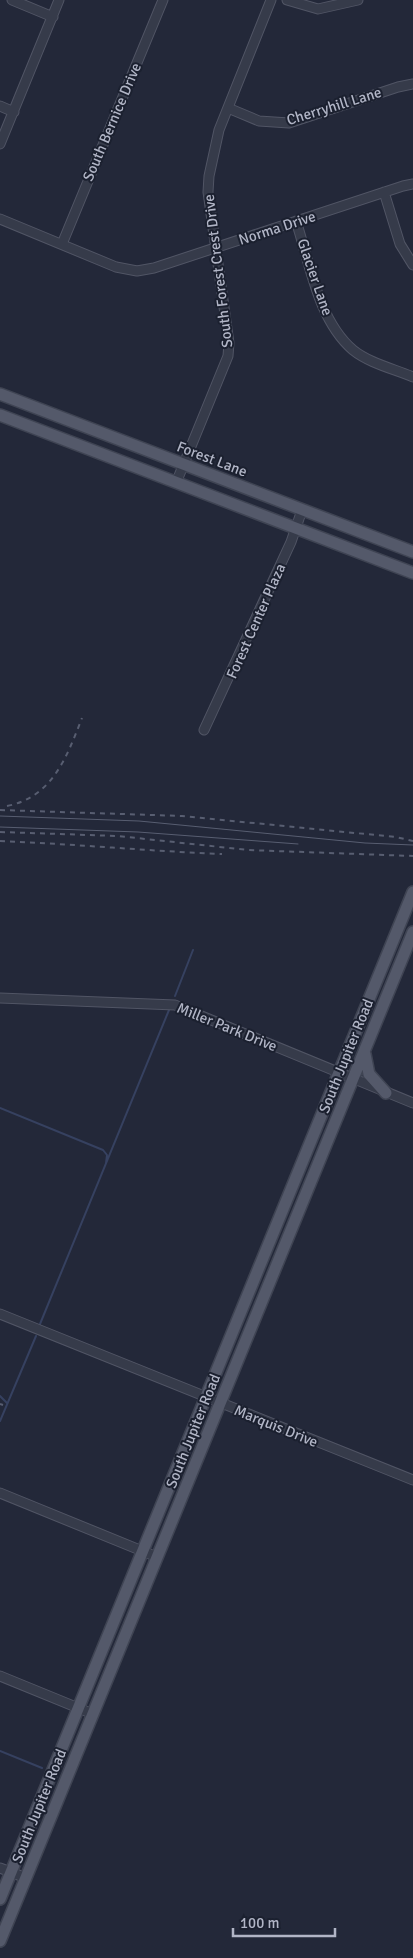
<svg xmlns="http://www.w3.org/2000/svg" width="413" height="1958" font-family="Signika,sans-serif">
	<style>
		.lines { fill: none; stroke-linecap: round; stroke-linejoin: round }
		.stream { stroke: #364160; stroke-width: 2 }
		.minor-casing { stroke: #515565; stroke-width: 11 }
		.major-casing { stroke: #3f4453; stroke-width: 14 }
		.minor { stroke: #363b4a; stroke-width: 9 }
		.major { stroke: #54596a; stroke-width: 11 }
		.tram { stroke: #585e71; stroke-width: 1 }
		.rail { stroke: #585e71; stroke-width: 2; stroke-dasharray: 5 5; stroke-linecap: butt }
		.labels { text-anchor: middle; stroke-width: 4; stroke-linejoin: round; paint-order: stroke }
		.street-label { font-size: 15px; fill: #b1b5c6; stroke: #1b202f }
	</style>
	<rect width="100%" height="100%" fill="#232839"/>
	<g class="lines">
		<!-- stream -->
		<path class="stream" d="M175,996l18,-46
			M0,1108l103,42 4,5 -1,8
			M40,1324l129,-314
			M0,1396l7,7
			M0,1421l36,-85
			M0,1751l42,17"/>
		<defs>
			<path id="minor" d="M12,0l41,17
				M287,0l31,9 40,-9
				M0,106l14,6
				M228,108l31,13 30,2 109,-36 15,-3
				M0,144l59,-144
				M384,192l16,52 13,21
				M0,219l116,48 21,4 17,-3 249,-82 10,-2
				M296,221c14,43 22,99 57,129 16,13 41,19 60,27
				M62,244l101,-244
				M176,483l52,-127 1,-13 -21,-151 1,-16 10,-46 52,-130
				M204,730l87,-188 11,-32
				M0,998l175,7 238,98
				M0,1314l413,166
				M0,1493l157,64
				M0,1676l93,38
				M0,1868l26,10"/>
			<path id="major" d="M0,394l413,158
				M0,415l413,158
				M365,1054l4,20 17,19
				M0,1899l413,-1007
				M0,1941l413,-1009"/>
		</defs>
		<!-- minor casing -->
		<use href="#minor" class="minor-casing"/>
		<!-- major casing -->
		<use href="#major" class="major-casing"/>
		<!-- minor -->
		<use href="#minor" class="minor"/>
		<!-- major -->
		<use href="#major" class="major"/>
		<!-- tram -->
		<path class="tram" d="M0,816l139,5 226,22 48,2
			M0,827l138,5 160,12"/>
		<!-- rail -->
		<path class="rail" d="M7,806c46,-9 60,-50 75,-88
			M0,810l182,6 214,21 17,4
			M0,832l118,4 130,14 165,6
			M0,841c74,3 148,10 222,13
			M0,1404l3,1"/>
	</g>
	<g class="labels">
		<!-- street labels -->
		<g class="street-label">
			<text transform="translate(334 106) rotate(-17)" y="5">Cherryhill Lane</text>
			<text transform="translate(112 122) rotate(-67)" y="5">South Bernice Drive</text>
			<text transform="translate(277 228) rotate(-18)" y="5">Norma Drive</text>
			<text transform="translate(218 271) rotate(-97)" y="5">South Forest Crest Drive</text>
			<text transform="translate(315 277) rotate(71)" y="5">Glacier Lane</text>
			<text transform="translate(212 459) rotate(21)" y="5">Forest Lane</text>
			<text transform="translate(256 621) rotate(-66)" y="5">Forest Center Plaza</text>
			<text transform="translate(227 1027) rotate(22)" y="5">Miller Park Drive</text>
			<text transform="translate(346 1056) rotate(-68)" y="5">South Jupiter Road</text>
			<text transform="translate(276 1426) rotate(22)" y="5">Marquis Drive</text>
			<text transform="translate(193 1431) rotate(-68)" y="5">South Jupiter Road</text>
			<text transform="translate(39 1806) rotate(-68)" y="5">South Jupiter Road</text>
		</g>
	</g>
	<!-- scale -->
	<path d="M233 1928v8h102v-8" fill="none" stroke="#b1b5c6" stroke-width="2.5"/>
	<text x="240" y="1928" font-size="15" fill="#b1b5c6" stroke="#1b202f" stroke-width="4" paint-order="stroke">100 m</text>
</svg>
